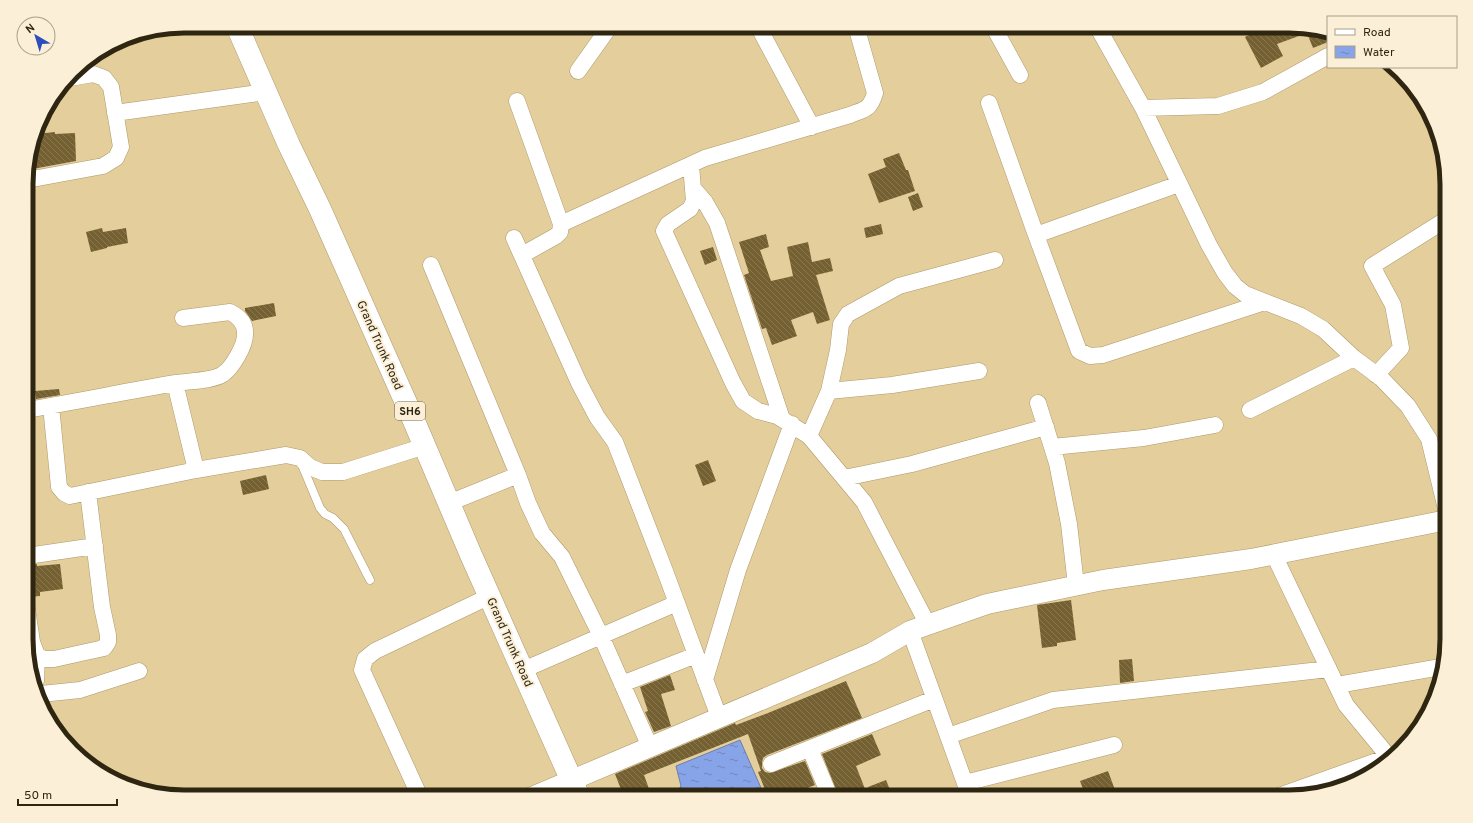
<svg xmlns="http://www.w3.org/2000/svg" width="1473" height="823" font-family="Overpass,sans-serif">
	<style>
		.water { fill: url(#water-ripples); stroke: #6d7ea8 }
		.building { fill: url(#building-back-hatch) }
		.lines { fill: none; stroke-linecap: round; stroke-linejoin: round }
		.service-casing { stroke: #ae9969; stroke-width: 9 }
		.minor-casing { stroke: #ae9969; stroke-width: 17 }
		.tertiary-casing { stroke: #ae9969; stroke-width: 21 }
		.primary-casing { stroke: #ae9969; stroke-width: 23 }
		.service { stroke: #fff; stroke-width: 8 }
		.minor { stroke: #fff; stroke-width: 16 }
		.tertiary { stroke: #fff; stroke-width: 20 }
		.primary { stroke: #fff; stroke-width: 22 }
		.labels { text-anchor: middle; stroke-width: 4; stroke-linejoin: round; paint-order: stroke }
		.shield { fill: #fbf0d7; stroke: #6c634d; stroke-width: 1 }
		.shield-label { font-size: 11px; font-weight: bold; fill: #2f2612 }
		.street-label { font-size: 12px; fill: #2f2612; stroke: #fbf0d7 }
		.rim { fill: none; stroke: #2f2612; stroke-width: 5 }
	</style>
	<defs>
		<pattern id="water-ripples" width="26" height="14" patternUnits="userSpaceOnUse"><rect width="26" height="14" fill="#88a4e9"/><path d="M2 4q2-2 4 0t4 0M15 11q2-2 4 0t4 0" fill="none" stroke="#7085bb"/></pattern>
		<pattern id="building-back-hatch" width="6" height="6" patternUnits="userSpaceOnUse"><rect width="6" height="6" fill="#746031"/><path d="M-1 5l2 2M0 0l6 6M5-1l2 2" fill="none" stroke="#877853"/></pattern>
	</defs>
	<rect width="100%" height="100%" fill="#e4ce9c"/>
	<!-- water -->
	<path class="water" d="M740,740l25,57h-92l8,-11 -5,-20z"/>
	<!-- building -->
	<path class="building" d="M1267,26h22l39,5v11l-15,6 -6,-15 -30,11 6,12 -22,12 -16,-31z
		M55,132v2l20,-1 1,28 -49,9v-6l9,-30z
		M899,153l7,17h2l7,21 -36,12 -11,-29 18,-7 -3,-8z
		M918,193l5,14 -10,4 -5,-14z
		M881,224l2,10 -17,4 -2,-10z
		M102,228l1,4 23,-4 2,15 -21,4v1l-16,4 -5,-20z
		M766,234l3,13 -9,3 11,31 22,-5 -6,-29 21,-5 4,20 18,-4 3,13 -17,4 14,45 -13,4 -4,-12 -22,8 6,16 -25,9 -6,-17 -4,1 -18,-54 5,-2 -10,-31z
		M713,247l4,13 -12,5 -5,-14z
		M274,303l2,13 -24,5 -7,-10v-3z
		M59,389l1,6 -24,4 -1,-8z
		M708,460l8,21 -13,5 -8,-21z
		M266,475l3,14 -26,6 -3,-14z
		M37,564v2l23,-2 3,25 -23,3v4l-11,1 -2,-32z
		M1071,600l5,40 -19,3v3l-15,2 -5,-43z
		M1132,659l2,22 -14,2 -1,-23z
		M670,675l5,15 -14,4 10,32 -17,6 -9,-20 3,-1 -8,-24z
		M846,681l16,37 -95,37 -4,3 -1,5v5l3,4 5,1 35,-12 10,24 -23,9 2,3h-26l-10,-25 3,-1 -13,-37 -104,41 8,22h-28l-9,-23 120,-51 1,2 32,-12z
		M872,734l9,21 -25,11 9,23 -5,-1 -5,1 -4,3 -1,4 -11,1 -17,-43z
		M1108,771l7,19 -18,7h-11l-6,-16z
		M886,780l7,17h-21l-4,-10z"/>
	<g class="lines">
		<defs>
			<path id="service" d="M456,26h1
				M302,465l18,43 5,6 8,4 11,11 26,51"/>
			<path id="minor" d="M758,26l54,101
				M993,26l27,49
				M1097,26l46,82 66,137 16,28 10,13 10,8 56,22 22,13 31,29 27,20 27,28 21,33 18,74
				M578,71l32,-45
				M517,101l44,123 -1,8 -4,4 -34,19
				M989,103l47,132 43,116 11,5 13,-1 162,-53
				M1143,108l75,-2 45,-14 65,-36
				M115,113l151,-21
				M691,165l3,36 -4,8 -22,15 -4,7 69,152 10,18 15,10 19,5 32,20 55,66 64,123
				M27,180l76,-14 13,-8 5,-11 -10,-60 -7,-9 -11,-4 -23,4
				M693,188l12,14 12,21 65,196
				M561,224l144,-66 145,-43c15,-6 20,-5 25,-22l-19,-67
				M1036,235l143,-51
				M514,238l65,145 18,34 18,25 50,129 54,146
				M431,265l87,210 10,28 14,30 20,24 39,79 49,111
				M1376,375l25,-27 -8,-43 -21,-39 75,-47
				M175,383l21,87
				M829,391l63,-6 87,-14
				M1038,403l19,60 12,61 7,61
				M51,406l8,81 5,6 6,3 126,-26 90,-15 14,3 10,9 12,5h21l82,-26
				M1250,410l104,-52
				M27,412l5,-3c48,-8 96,-18 144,-26 12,-2 37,-2 47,-9 9,-6 22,-28 22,-39 1,-11 -5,-18 -15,-23l-47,6
				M809,436l20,-45 9,-41 3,-26 7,-10 51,-28 96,-26
				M1052,447l92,-9 71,-13
				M844,478l68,-14 134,-37
				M449,503l69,-28
				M1274,555l72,150 43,52
				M27,556l68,-10
				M27,609l5,33 5,13 6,4h11l50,-11 4,-6v-7l-6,-28 -14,-115
				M910,631l60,166
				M523,670l154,-67
				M705,680l33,-110 54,-146
				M36,681l1,-26
				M622,684l74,-29
				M1337,685l104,-18
				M41,694l39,-4 59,-19
				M948,736l105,-36 276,-31
				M810,749l20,48
				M771,764l163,-65
				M965,783l149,-38
				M420,797l-58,-127 3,-11 10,-8 115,-55
				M859,797h1
				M1276,797l112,-40"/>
			<path id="tertiary" d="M532,797l340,-144 38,-22 77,-27 116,-24 148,-21 196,-39"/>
			<path id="primary" d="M237,26l52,119 31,64 91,205 60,141 108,242"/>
		</defs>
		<!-- service casing -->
		<use href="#service" class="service-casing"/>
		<!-- minor casing -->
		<use href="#minor" class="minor-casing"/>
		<!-- tertiary casing -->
		<use href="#tertiary" class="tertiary-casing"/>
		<!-- primary casing -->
		<use href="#primary" class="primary-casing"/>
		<!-- service -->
		<use href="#service" class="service"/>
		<!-- minor -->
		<use href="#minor" class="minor"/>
		<!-- tertiary -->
		<use href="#tertiary" class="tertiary"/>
		<!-- primary -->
		<use href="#primary" class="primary"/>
	</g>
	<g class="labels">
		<!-- shield labels -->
		<rect class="shield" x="395" y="402" width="30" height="18" rx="3"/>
		<g class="shield-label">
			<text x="410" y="415">SH6</text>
		</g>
		<!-- street labels -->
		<g class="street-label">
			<text transform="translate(380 345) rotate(66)" y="4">Grand Trunk Road</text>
			<text transform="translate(510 642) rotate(66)" y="4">Grand Trunk Road</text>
		</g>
	</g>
	<!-- crop -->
	<path d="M0 0H1473V823H0ZM184 33H1289A151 151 0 0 1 1440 184V639A151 151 0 0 1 1289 790H184A151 151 0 0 1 33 639V184A151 151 0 0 1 184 33Z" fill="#fbf0d7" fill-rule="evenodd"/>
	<path class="rim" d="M184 33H1289A151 151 0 0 1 1440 184V639A151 151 0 0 1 1289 790H184A151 151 0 0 1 33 639V184A151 151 0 0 1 184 33Z"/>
	<!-- legend -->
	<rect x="1327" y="16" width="130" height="52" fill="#fbf0d7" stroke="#a99f88"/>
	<rect x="1335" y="29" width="20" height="6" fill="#ffffff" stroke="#a99f88"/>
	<text x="1363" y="36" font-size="12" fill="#2f2612">Road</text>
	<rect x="1335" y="46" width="20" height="12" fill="url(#water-ripples)" stroke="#a99f88"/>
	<text x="1363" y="56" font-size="12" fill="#2f2612">Water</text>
	<!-- north arrow -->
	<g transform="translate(36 36) rotate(322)"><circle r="19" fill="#fbf0d7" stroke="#a99f88"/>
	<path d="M0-3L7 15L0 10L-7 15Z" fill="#2c4dbd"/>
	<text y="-6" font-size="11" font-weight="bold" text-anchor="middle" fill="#2f2612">N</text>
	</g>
	<!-- scale -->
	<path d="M18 799v6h99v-6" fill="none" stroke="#2f2612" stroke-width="2"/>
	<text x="24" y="799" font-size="12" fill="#2f2612" stroke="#fbf0d7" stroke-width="3" paint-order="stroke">50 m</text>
</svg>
